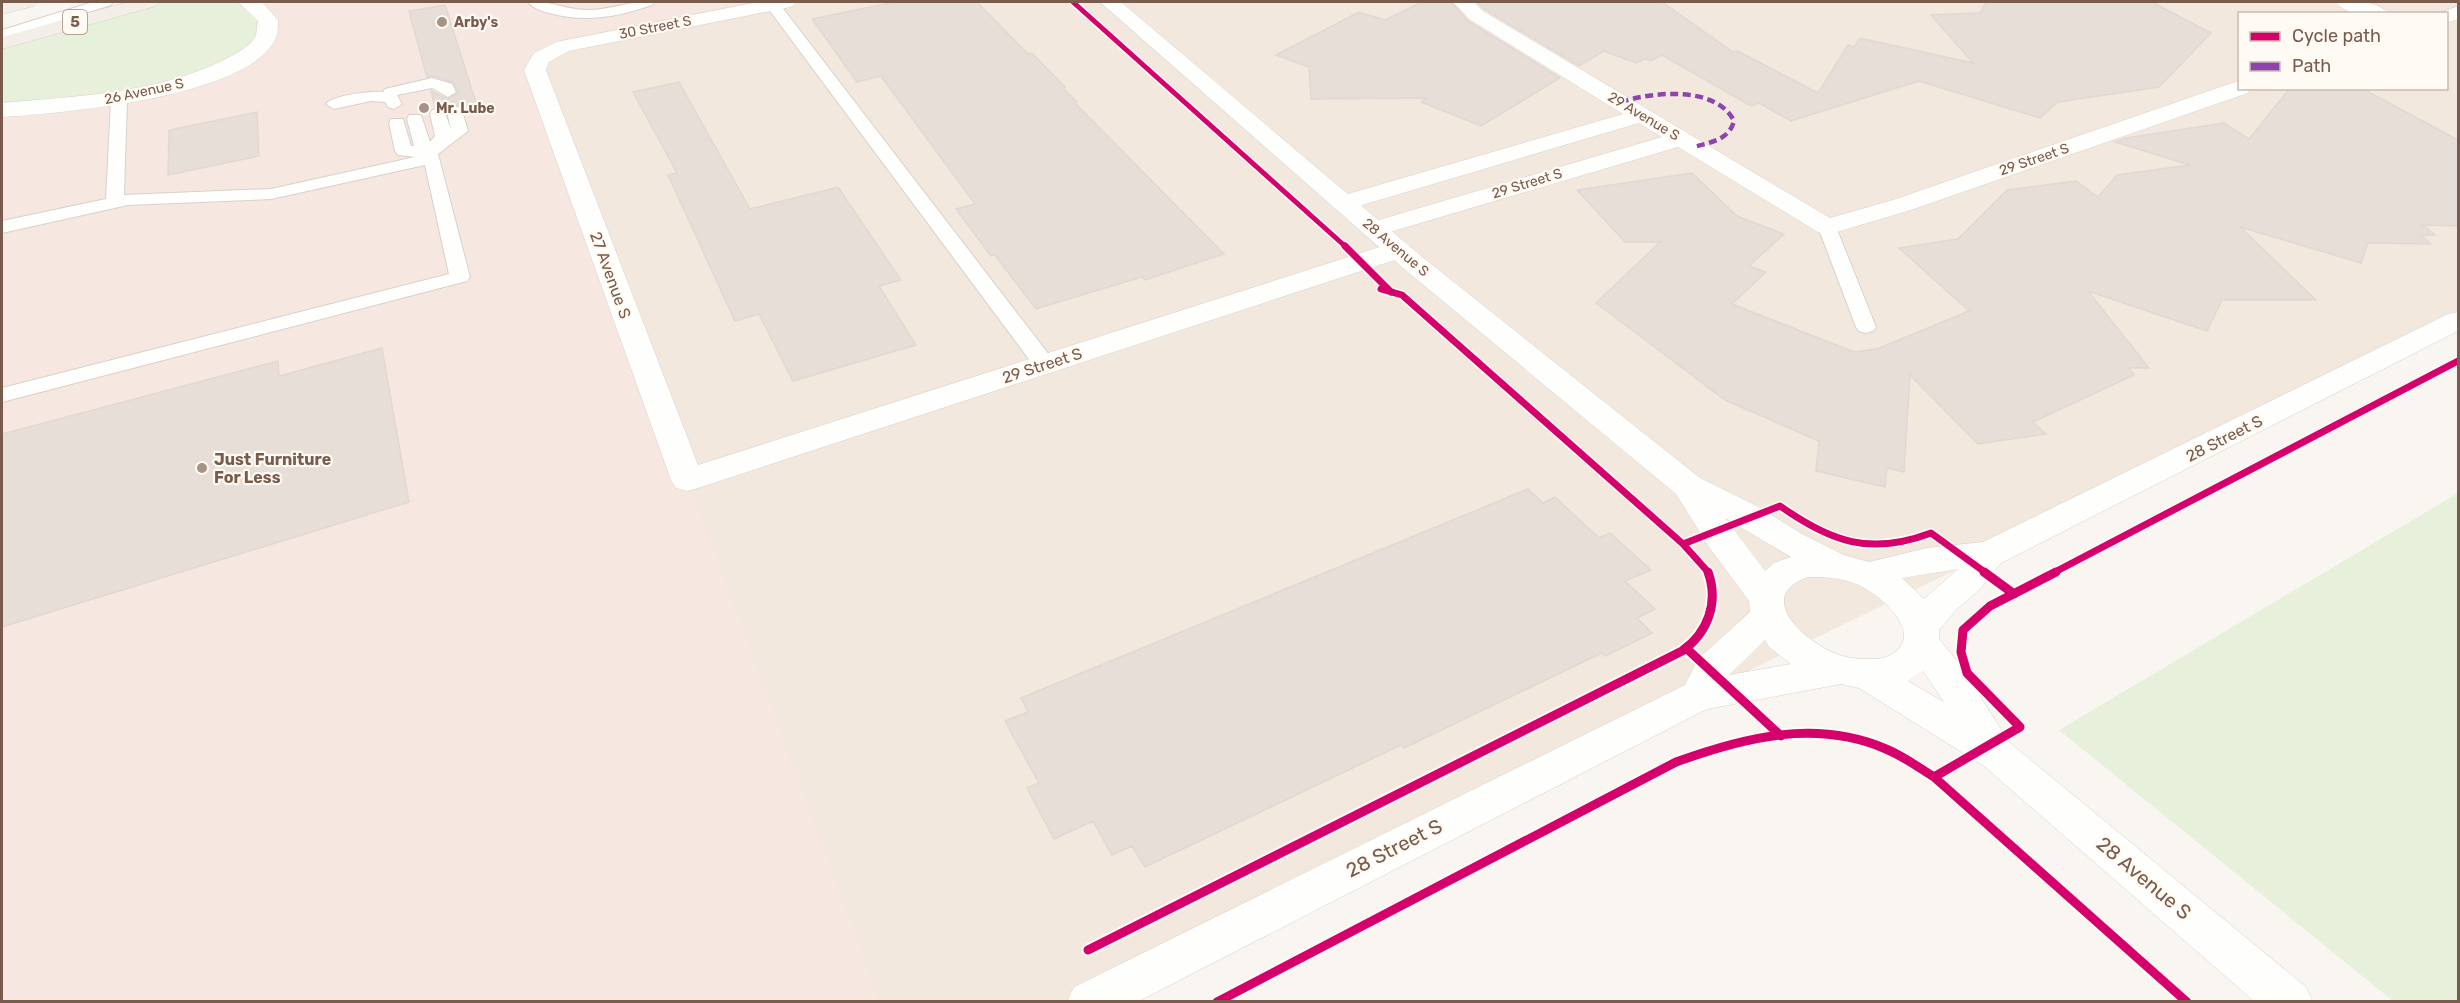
<svg xmlns="http://www.w3.org/2000/svg" width="2460" height="1003" font-family="Rubik,sans-serif">
	<style>
		.residential { fill: #f2e8de; fill-rule: evenodd }
		.commercial { fill: #f6e8e1 }
		.green { fill: #e7f0db }
		.building { fill: #e6ded7; stroke: #e2d8d2; stroke-width: 1.5 }
		.lines { fill: none; stroke-linecap: round; stroke-linejoin: round }
		.service-casing { stroke: #d7d1cb; stroke-width: 2 }
		.minor-casing { stroke: #d7d1cb; stroke-width: 1 }
		.tertiary-casing { stroke: #d7d1cb; stroke-width: 1 }
		.primary-casing { stroke: #dad1cc; stroke-width: 1 }
		.service { fill: #fefefd; fill-rule: evenodd }
		.minor { fill: #fefefd; fill-rule: evenodd }
		.tertiary { fill: #fefefd; fill-rule: evenodd }
		.primary { fill: #f3eee8; fill-rule: evenodd }
		.quiet { stroke: #8e44ad; stroke-width: 4.5; stroke-dasharray: 8 4.5; stroke-linecap: butt }
		.cycleway-far2-casing { stroke: #fffaf3; stroke-width: 8 }
		.cycleway-far1-casing { stroke: #fffaf3; stroke-width: 10 }
		.cycleway-casing { stroke: #fffaf3; stroke-width: 13 }
		.cycleway-far2 { stroke: #d6006c; stroke-width: 5 }
		.cycleway-far1 { stroke: #d6006c; stroke-width: 7 }
		.cycleway { stroke: #d6006c; stroke-width: 9 }
		.poi-dot { fill: #a69286; stroke: #fffaf3; stroke-width: 2 }
		.labels { text-anchor: middle; stroke-width: 4.5; stroke-linejoin: round; paint-order: stroke }
		.far-poi-label { font-size: 14px; font-weight: bold; fill: #7a5c4d; stroke: #fffaf3; text-anchor: start }
		.far-street-label { font-size: 14px; fill: #7a5c4d; stroke: #fffaf3 }
		.shield { fill: #fffaf3; stroke: #a28b7f; stroke-width: 1.5 }
		.shield-label { font-size: 15px; font-weight: bold; fill: #7a5c4d }
		.street-label { font-size: 16px; fill: #7a5c4d; stroke: #fffaf3 }
		.poi-label { font-size: 16px; font-weight: bold; fill: #7a5c4d; stroke: #fffaf3; text-anchor: start }
		.near-street-label { font-size: 20px; fill: #7a5c4d; stroke: #fffaf3 }
	</style>
	<rect width="100%" height="100%" fill="#f9f5f0"/>
	<!-- residential -->
	<path class="residential" d="M159,2h2299v318l-263,133 -496,242 -612,306 -1085,1v-957zM2240,14h206v74h-206z"/>
	<!-- commercial -->
	<path class="commercial" d="M248,2h538l-193,37 -57,25 61,171 282,766 -877,1v-892l18,-3 235,-101z"/>
	<!-- green -->
	<path class="green" d="M149,2h99l7,4 13,14 -20,36 -77,32 -169,22v-67z
		M2458,493v508h-65l-334,-271z"/>
	<!-- building -->
	<path class="building" d="M894,2h83l51,52 4,-1 33,34 -2,1 14,14 -2,1 149,151 -79,26 -3,-3 -106,32 -41,-54 -4,1 -35,-47 19,-5 -94,-128 -24,6 -45,-63z
		M1422,2h29l17,19 92,57 -79,48 -60,-24 5,-4 -115,1 -2,-32 -33,-12 83,-43 26,8z
		M1477,2h185l71,50 5,-1 80,42 30,-48 6,2 6,-9 113,25 -42,-48 49,-2 6,-11h166l59,31 -52,54 -101,15 -18,16 -121,-37 -128,40 -32,-18 -8,3 -89,-51 -11,6 -6,-2 -9,4 -32,-12 -25,15 -95,-57z
		M445,5l32,101 -13,3 -3,-4h-12l-3,4 -11,-1 -4,-17 16,8 10,-5 1,-3 -5,-9 -20,-6 -6,1 -18,-66z
		M679,82l71,127 88,-22 63,93 -22,6 37,59 -123,36 -34,-67 -24,7 -67,-146 9,-2 -44,-81z
		M2290,88l73,1 95,51v86l-35,-1 12,10h-14l10,9 -63,-1 -7,20 -121,-36 76,73h-94l-15,31 -119,-40 61,77h-20l5,7 -101,47 13,12 -68,10 -68,-69 -6,97 -17,-4 -2,19 -69,-16 3,-30 -94,-41 -129,-97 64,-61h-35l-48,-52 115,-17 45,43 47,18 -35,32 17,6 -34,32 122,48 23,-3 92,-38 -70,-63 59,-9 49,-49 69,-9 22,16 19,-22 73,-10 -75,-23 11,-4 98,-15 25,16z
		M257,112l2,44 -91,19 1,-45z
		M382,348l27,154 -407,125v-193l276,-73 1,15z
		M1528,489l15,14 12,-6 44,41 11,-5 41,37 -26,11 30,28 -18,9 15,15 -47,23 -3,-3 -198,95 -3,-3 -256,122 -13,-21 -20,9 -19,-34 -39,18 -27,-51 12,-5 -34,-62 23,-9 -7,-14z"/>
	<g class="lines">
		<defs>
			<path id="service" d="M93,2h20l-2,3 -109,34v-9z
				M528,2c20,-2 39,8 60,8 23,0 44,-10 66,-8l-2,3c-34,12 -68,18 -103,8 -8,-2 -16,-5 -21,-11z
				M766,2h12l275,358 3,5 -3,5 -8,2 -8,-2 -270,-363 -2,-3z
				M432,78l20,6 4,8 -8,5 -16,-9 -35,7 5,9 -8,5 -6,-2 -3,-5 -14,-1 -37,8 -8,-5c8,-9 45,-13 57,-12l2,-3z
				M119,94l8,5 -3,96 147,-6 144,-32 -17,-2 -3,-4 -6,-28 2,-4h12l8,27h3l-7,-27 2,-4h12l9,27 5,-6 -5,-22 2,-4h12l7,20 -4,-19 2,-4h12l7,24 -30,23 32,123 -3,4 -465,121v-14l447,-114 -24,-109 -154,34 -143,6 -126,28v-12l104,-22 5,-100z
				M1827,221l7,2 2,4 40,100 -3,4 -7,2 -7,-2 -3,-4 -38,-100 2,-4z"/>
			<path id="minor" d="M238,2h24l16,18c0,6 0,13 -2,18 -27,60 -215,75 -274,79v-14c76,-7 152,-9 222,-43 11,-6 27,-13 32,-25 1,-4 1,-10 2,-14z
				M758,2h38l-3,4 -7,2 -217,43 -20,11 -3,8 152,395 691,-221 9,-2 9,2 4,6 -4,6 -709,232 -11,3 -11,-3 -5,-8 -147,-410 10,-17 22,-11z
				M1453,2h21l9,9 347,207 63,-18 339,-117 8,-2v7h11l-3,5 -337,117 -84,25 -9,-3 -140,-85 -295,87 -9,3 -9,-3 -4,-5 4,-5 297,-87 -23,-14 -287,85 -9,3 -9,-3 -4,-5 4,-5 289,-84 -154,-95z
				M2336,2c15,-2 42,-2 53,12 -16,0 -43,3 -53,-12z
				M2458,6v13l-12,4v-9h-8z"/>
			<path id="tertiary" d="M1100,2h21l300,254 279,222 57,28 45,28 42,21 25,7 58,-14 56,-6 465,-228 10,-2v19l-457,232 -21,26 -23,20 -18,21v9l18,22 53,82 296,244 7,15h-58l-271,-236 -125,-78 -18,-4 -134,25 -570,293h-70l7,-15 611,-302 13,-26 52,-47 -1,-11 -40,-54 -33,-53 -273,-226zM1725,518l66,39 -17,6 -9,8zM1958,569l-34,30 -22,-21zM1808,577c21,0 39,1 58,12 18,10 55,43 29,63 -7,5 -13,7 -21,7 -13,0 -25,0 -37,-5 -30,-11 -85,-57 -29,-77zM1765,640l4,7 22,17 -62,11zM1923,671l21,31 -36,-21z"/>
			<path id="primary" d="M2,2h35l-3,4 -32,8z
				M128,2h31l-3,4 -154,43v-12z"/>
		</defs>
		<!-- service casing -->
		<use href="#service" class="service-casing"/>
		<!-- minor casing -->
		<use href="#minor" class="minor-casing"/>
		<!-- tertiary casing -->
		<use href="#tertiary" class="tertiary-casing"/>
		<!-- primary casing -->
		<use href="#primary" class="primary-casing"/>
		<!-- service -->
		<use href="#service" class="service"/>
		<!-- minor -->
		<use href="#minor" class="minor"/>
		<!-- tertiary -->
		<use href="#tertiary" class="tertiary"/>
		<!-- primary -->
		<use href="#primary" class="primary"/>
		<!-- quiet -->
		<path class="quiet" d="M1621,102c31,-10 95,-17 113,19 -5,19 -23,21 -40,26"/>
		<defs>
			<path id="cycleway-far2" d="M1073,2l273,245"/>
			<path id="cycleway-far1" d="M1345,246l46,46
				M1381,289l21,6 281,249 26,29
				M1683,544l97,-38c51,36 90,50 151,27l55,40
				M2053,573l405,-212"/>
			<path id="cycleway" d="M1984,572l30,22
				M1686,648l95,88
				M1934,777l86,-50 -53,-54 -6,-21 2,-22 27,-24 66,-34
				M1088,950l594,-299c26,-18 37,-49 26,-79
				M1217,1002l459,-240c69,-25 140,-43 210,-13 17,7 32,18 48,28l253,225"/>
		</defs>
		<!-- cycleway-far2 casing -->
		<use href="#cycleway-far2" class="cycleway-far2-casing"/>
		<!-- cycleway-far1 casing -->
		<use href="#cycleway-far1" class="cycleway-far1-casing"/>
		<!-- cycleway casing -->
		<use href="#cycleway" class="cycleway-casing"/>
		<!-- cycleway-far2 -->
		<use href="#cycleway-far2" class="cycleway-far2"/>
		<!-- cycleway-far1 -->
		<use href="#cycleway-far1" class="cycleway-far1"/>
		<!-- cycleway -->
		<use href="#cycleway" class="cycleway"/>
	</g>
	<!-- markers -->
	<g class="poi-dot">
		<circle cx="442" cy="22" r="6"/>
		<circle cx="424" cy="108" r="6"/>
		<circle cx="202" cy="468" r="6"/>
	</g>
	<g class="labels">
		<!-- far-poi labels -->
		<g class="far-poi-label">
			<text x="454" y="27">Arby's</text>
			<text x="436" y="113">Mr. Lube</text>
		</g>
		<!-- far-street labels -->
		<g class="far-street-label">
			<text transform="translate(655 27) rotate(-11)" y="5">30 Street S</text>
			<text transform="translate(144 91) rotate(-12)" y="5">26 Avenue S</text>
			<text transform="translate(1644 116) rotate(31)" y="5">29 Avenue S</text>
			<text transform="translate(2034 159) rotate(-19)" y="5">29 Street S</text>
			<text transform="translate(1527 183) rotate(-17)" y="5">29 Street S</text>
			<text transform="translate(1396 247) rotate(40)" y="5">28 Avenue S</text>
		</g>
		<!-- shield labels -->
		<rect class="shield" x="63" y="10" width="24" height="24" rx="4.5"/>
		<g class="shield-label">
			<text x="75" y="27">5</text>
		</g>
		<!-- street labels -->
		<g class="street-label">
			<text transform="translate(611 275) rotate(70)" y="6">27 Avenue S</text>
			<text transform="translate(1042 365) rotate(-18)" y="6">29 Street S</text>
			<text transform="translate(2224 438) rotate(-27)" y="6">28 Street S</text>
		</g>
		<!-- poi labels -->
		<g class="poi-label">
			<text x="214" y="465">Just Furniture<tspan x="214" dy="18">For Less</tspan></text>
		</g>
		<!-- near-street labels -->
		<g class="near-street-label">
			<text transform="translate(1394 848) rotate(-27)" y="7">28 Street S</text>
			<text transform="translate(2144 878) rotate(40)" y="7">28 Avenue S</text>
		</g>
	</g>
	<!-- border -->
	<rect width="2460" height="1003" fill="none" stroke="#7a5c4d" stroke-width="6"/>
	<!-- legend -->
	<rect x="2238" y="12" width="210" height="78" fill="#fffaf3" stroke="#cabbb1" stroke-width="1.5"/>
	<rect x="2250" y="32" width="30" height="9" fill="#d6006c" stroke="#cabbb1" stroke-width="1.5"/>
	<text x="2292" y="42" font-size="18" fill="#7a5c4d">Cycle path</text>
	<rect x="2250" y="62" width="30" height="9" fill="#8e44ad" stroke="#cabbb1" stroke-width="1.5"/>
	<text x="2292" y="72" font-size="18" fill="#7a5c4d">Path</text>
</svg>
